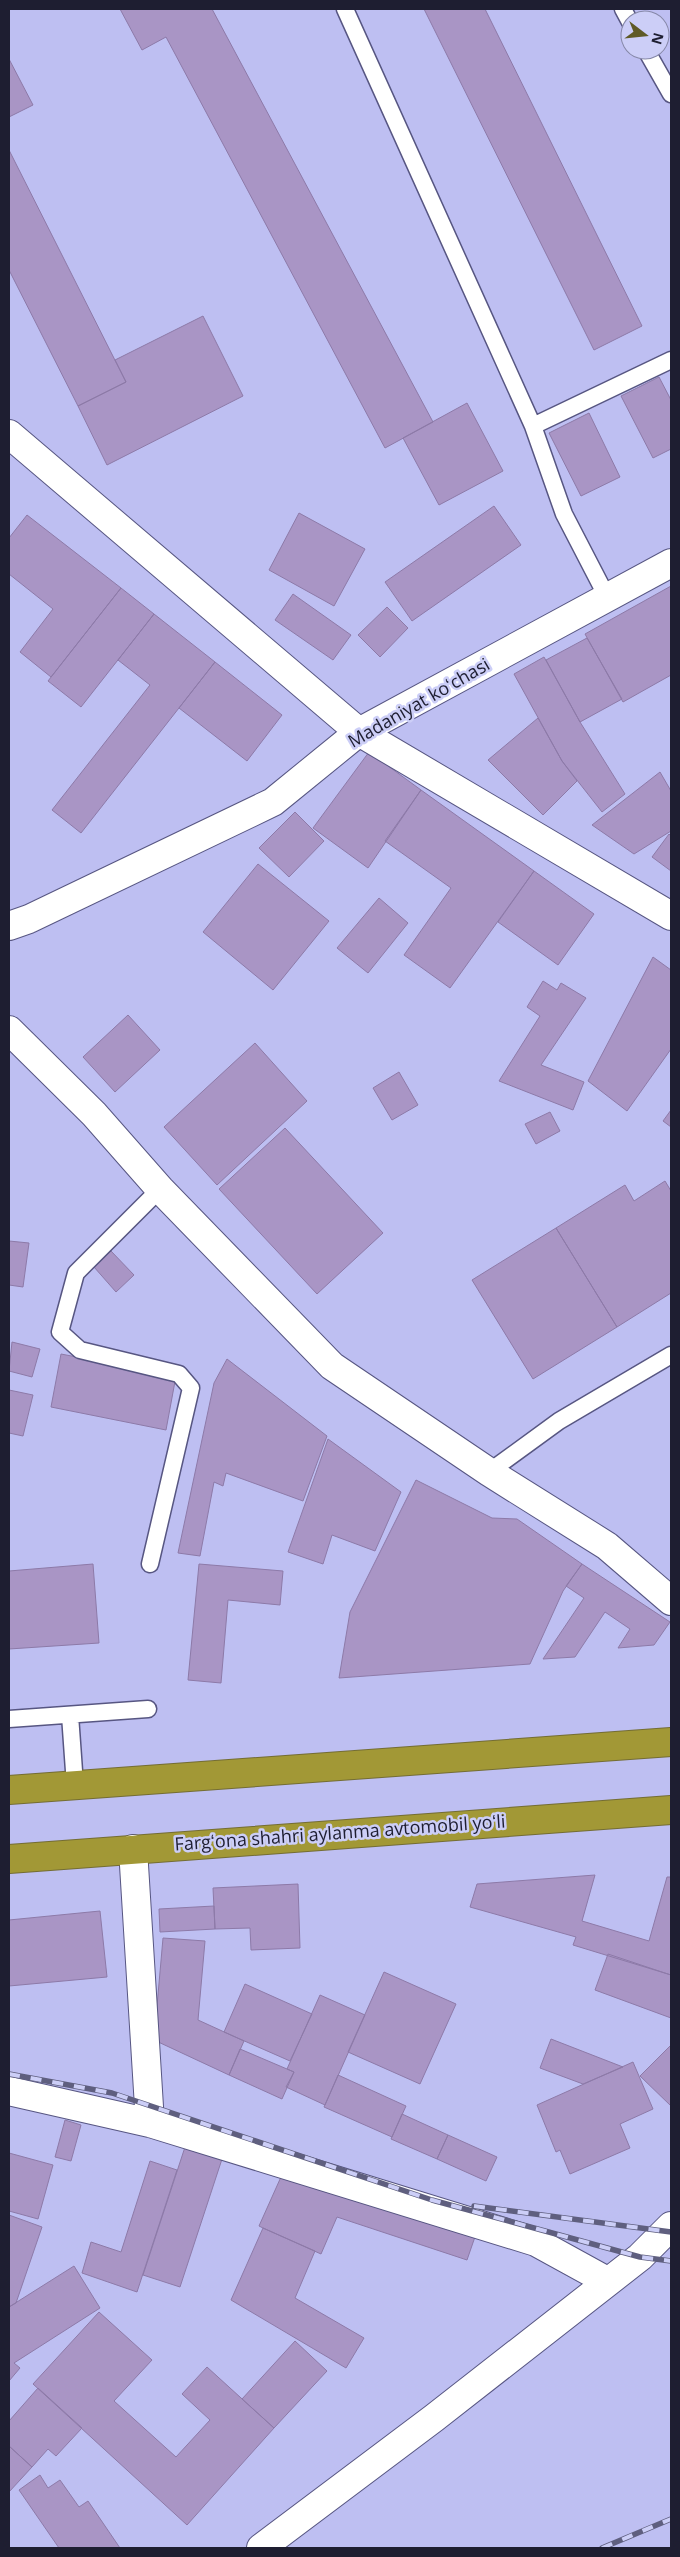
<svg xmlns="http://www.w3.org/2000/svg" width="680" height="2557" font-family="'Open Sans',sans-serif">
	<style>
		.building { fill: #a995c5; stroke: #8d7aa8 }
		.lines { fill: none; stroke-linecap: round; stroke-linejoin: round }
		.lane-casing { stroke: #575682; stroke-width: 19 }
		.street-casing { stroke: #575682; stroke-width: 30 }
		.highway-casing { stroke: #746d34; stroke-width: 30 }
		.lane { stroke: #fff; stroke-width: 16 }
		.street { stroke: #fff; stroke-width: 28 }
		.highway { stroke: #a29836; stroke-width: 28 }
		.rail-casing { stroke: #5f5f7f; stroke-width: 5.5 }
		.rail { stroke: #cccef7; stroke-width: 4; stroke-dasharray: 11; stroke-linecap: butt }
		.labels { text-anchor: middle; stroke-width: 5; stroke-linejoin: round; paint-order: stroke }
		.street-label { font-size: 18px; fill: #1e1e31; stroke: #cccef7 }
	</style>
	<rect width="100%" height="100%" fill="#bebff2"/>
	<!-- building -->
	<path class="building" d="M120,9h92l221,413 -48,26 -219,-411 -24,13z
		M424,9h61l157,317 -48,24z
		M9,59l24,46 -24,12z
		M9,150l117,232 -48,24 -69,-136z
		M203,316l40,80 -136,69 -29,-59 48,-24 -11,-22z
		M659,377l12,23v49l-18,9 -32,-62z
		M467,403l36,68 -64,34 -36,-67z
		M589,413l31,64 -39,19 -32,-63z
		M494,506l27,39 -109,76 -27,-39z
		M299,513l66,36 -31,57 -65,-36z
		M27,515l94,73 -70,89 -31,-25 33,-43 -44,-35v-36z
		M671,586v89l-48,27 -38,-68z
		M121,588l33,26 -73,93 -33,-26z
		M293,594l58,41 -18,25 -58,-40z
		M387,607l21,21 -28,29 -22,-22z
		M154,614l61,48 -134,171 -29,-23 98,-125 -32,-25z
		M587,638l35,61 -42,23 -34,-62z
		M544,657l36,65 45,72 -23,18 -40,-51 -48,-87z
		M215,662l67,53 -35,46 -68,-53z
		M538,718l24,43 15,20 -34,34 -55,-55z
		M369,752l52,38 -53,78 -55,-40z
		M660,772l11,19v40l-37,23 -42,-29z
		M421,790l113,81 -84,117 -46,-33 47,-67 -66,-47z
		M295,812l29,29 -35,36 -30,-29z
		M669,834l2,2v35l-19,-14z
		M258,864l71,57 -56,69 -70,-58z
		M534,871l60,43 -36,51 -60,-43z
		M379,898l29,25 -40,50 -31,-25z
		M653,957l18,13v79l-44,62 -39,-30z
		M543,981l14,9 4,-7 25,15 -45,67 43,17 -11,28 -74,-29 41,-65 -13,-9z
		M128,1015l32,35 -45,42 -32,-35z
		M255,1043l52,58 -90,84 -53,-58z
		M399,1072l19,33 -26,15 -19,-32z
		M671,1110v17l-8,-6z
		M550,1112l10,19 -24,13 -11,-20z
		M285,1128l98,105 -66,61 -98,-105z
		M665,1181l6,10v102l-54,34 -61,-99 69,-43 9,16z
		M556,1228l61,99 -84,52 -61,-99z
		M9,1241l20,2 -6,44 -14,-2z
		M111,1251l23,24 -18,17 -22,-25z
		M12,1342l28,7 -8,28 -23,-6z
		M61,1354l115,22 -10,54 -115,-23z
		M227,1359l100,77 -24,65 -77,-28 -3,13 -9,-4 -14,74 -22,-3 36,-170z
		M9,1390l24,5 -10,41 -14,-3z
		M328,1439l73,53 -26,59 -43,-16 -9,29 -35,-12z
		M416,1480l76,38 25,1 65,45 -19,27 -33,73 -191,14 11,-66z
		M93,1564l6,79 -90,6v-78z
		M199,1564l84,7 -3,34 -52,-5 -7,83 -33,-3z
		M582,1564l88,58 -16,23 -36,3 12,-19 -25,-17 -30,45 -32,2 41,-61 -18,-12z
		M595,1875l-13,46 67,20 18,-64h4v98l-98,-30 3,-8 -106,-30 7,-23z
		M298,1884l2,64 -49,2 -1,-22 -35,1 -2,-41z
		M214,1906l1,23 -55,3 -1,-23z
		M100,1911l7,66 -98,9v-66z
		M163,1938l42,3 -7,79 46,21 -15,34 -75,-35z
		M608,1954l63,21v43l-76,-28z
		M384,1972l72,32 -36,80 -72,-32z
		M245,1984l67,30 -22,47 -66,-29z
		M320,1995l45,20 -40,90 -39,-18 8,-15 -7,-3z
		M551,2039l72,28 -40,17 -43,-16z
		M671,2045v61l-31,-30z
		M240,2049l54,23 -12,27 -53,-24z
		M633,2062l20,47 -33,15 10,24 -60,26 -10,-24 -4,2 -19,-47z
		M338,2075l68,31 -14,31 -68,-30z
		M402,2114l46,21 -11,24 -46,-20z
		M65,2120l16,5 -10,36 -16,-4z
		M448,2135l49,22 -11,24 -49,-22z
		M186,2144l37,12 -43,131 -37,-12z
		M9,2153l44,12 -15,54 -29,-8z
		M150,2161l27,9 -40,122 -55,-19 9,-31 30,10z
		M285,2168l192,63 -10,29 -130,-43 -16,37 -58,-26 -4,-2z
		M9,2215l33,12 -26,76 -7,4z
		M263,2228l52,23 -20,47 69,40 -18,30 -115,-68z
		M74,2266l26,42 -86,55 6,5 -11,13v-74z
		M99,2312l53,48 -38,41 62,56 34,-37 -28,-26 25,-27 67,61 -87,97 -154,-141z
		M295,2341l32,30 -53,57 -32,-29z
		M38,2388l44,40 -26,28 -8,-7 -16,18 -23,-21v-25z
		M9,2446l23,21 -23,25z
		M40,2475l8,13 12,-8 19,27 9,-6 32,47h-61l-40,-58z"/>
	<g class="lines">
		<defs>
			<path id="lane" d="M345,9l188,417
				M623,9l7,13
				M646,50l25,44
				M608,599l-44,-85 -31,-88 138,-66
				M489,1472l70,-51 112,-66
				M150,1564l41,-176 -12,-14 -99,-24 -20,-18 16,-59 84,-84
				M70,1715l5,70
				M9,1719l139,-10"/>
			<path id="street" d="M9,434l350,298 312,184
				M9,926l20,-7 244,-117 86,-70 312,-169
				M9,1030l85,84 66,75 172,177 157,106 118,74 64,55
				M133,1849l17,274
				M9,2091l141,32 386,119 71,39
				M261,2548l173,-130 206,-161 31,-31"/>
			<path id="highway" d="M9,1790l662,-48
				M9,1859l662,-49"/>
		</defs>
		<!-- lane casing -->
		<use href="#lane" class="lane-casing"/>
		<!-- street casing -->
		<use href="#street" class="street-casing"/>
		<!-- highway casing -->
		<use href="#highway" class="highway-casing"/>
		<!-- lane -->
		<use href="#lane" class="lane"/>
		<!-- street -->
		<use href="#street" class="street"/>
		<!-- highway -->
		<use href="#highway" class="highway"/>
		<defs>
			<path id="rail" d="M9,2074l103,19 320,107 208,57 31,4
				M474,2206l197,26
				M602,2548l69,-29"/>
		</defs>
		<!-- rail casing -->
		<use href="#rail" class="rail-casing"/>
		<!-- rail -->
		<use href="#rail" class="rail"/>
	</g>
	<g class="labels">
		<!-- street labels -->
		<g class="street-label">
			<text transform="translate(419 703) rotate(-30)" y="6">Madaniyat koʻchasi</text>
			<text transform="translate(340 1833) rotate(-4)" y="6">Fargʻona shahri aylanma avtomobil yoʻli</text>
		</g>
	</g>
	<!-- border -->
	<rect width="680" height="2557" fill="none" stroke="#1e1e31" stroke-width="20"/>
	<!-- north arrow -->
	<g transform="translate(645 35) rotate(106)"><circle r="24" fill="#cccef7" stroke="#8688a8"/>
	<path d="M0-4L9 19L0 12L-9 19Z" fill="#5f5a26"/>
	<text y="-8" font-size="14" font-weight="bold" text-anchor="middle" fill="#1e1e31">N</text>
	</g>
</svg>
